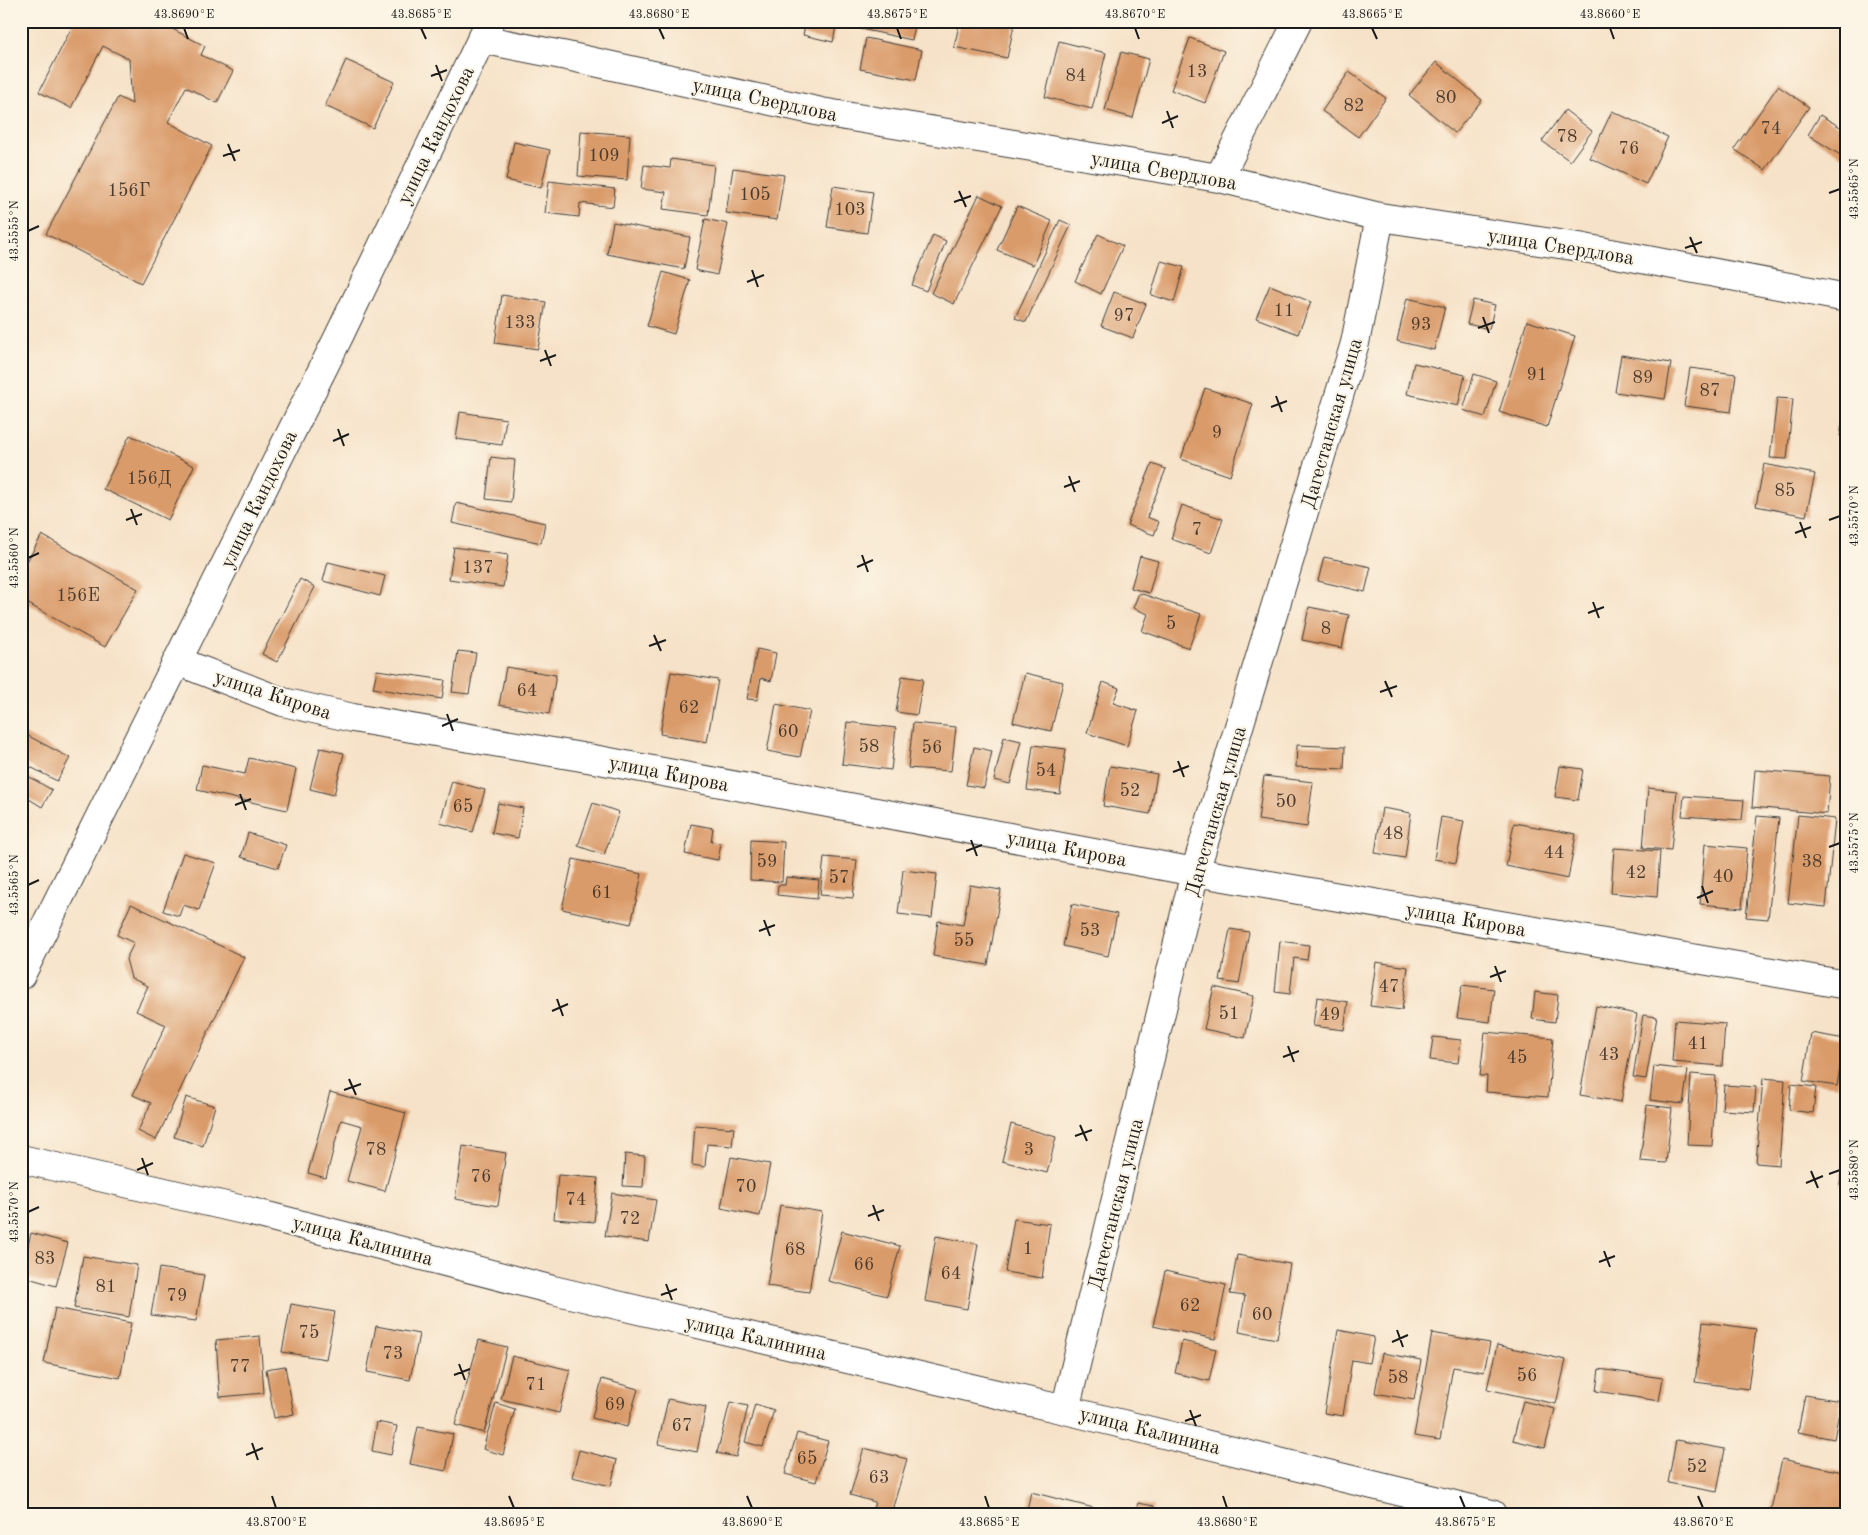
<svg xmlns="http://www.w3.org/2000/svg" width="1868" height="1535" font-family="'Old Standard TT',serif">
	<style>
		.building { fill: #da9b6b }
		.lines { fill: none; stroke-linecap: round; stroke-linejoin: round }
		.minor-casing { stroke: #3d3a36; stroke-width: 30 }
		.minor { stroke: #fff; stroke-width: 28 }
		.ticks { fill: none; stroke: #1c1c1c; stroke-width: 2 }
		.labels { text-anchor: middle; stroke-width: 4; stroke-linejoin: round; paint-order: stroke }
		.number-label { font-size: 18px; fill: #4c3c30 }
		.street-label { font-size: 20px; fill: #1c1c1c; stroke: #fcf5e5 }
		.neatline { fill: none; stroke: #1c1c1c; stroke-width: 2 }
		.ticks-label { font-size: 12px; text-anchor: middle; fill: #1c1c1c }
	</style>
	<rect width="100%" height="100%" fill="#fcf5e5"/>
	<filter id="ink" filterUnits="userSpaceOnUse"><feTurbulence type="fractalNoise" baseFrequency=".02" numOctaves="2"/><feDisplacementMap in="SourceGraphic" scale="10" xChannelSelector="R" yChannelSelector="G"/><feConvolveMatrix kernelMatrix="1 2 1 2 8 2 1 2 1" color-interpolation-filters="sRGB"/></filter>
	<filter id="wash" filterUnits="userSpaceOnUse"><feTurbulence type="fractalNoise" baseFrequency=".0096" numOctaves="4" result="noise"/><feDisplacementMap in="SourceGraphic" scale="20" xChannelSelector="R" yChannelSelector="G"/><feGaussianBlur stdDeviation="1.12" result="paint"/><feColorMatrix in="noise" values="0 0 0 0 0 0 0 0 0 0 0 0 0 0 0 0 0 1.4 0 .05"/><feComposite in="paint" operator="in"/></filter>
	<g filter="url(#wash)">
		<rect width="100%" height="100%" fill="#f6e2c8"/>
		<g id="blocks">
			<!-- building -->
			<path class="building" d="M75,21h82l48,25 -4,9 32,16 -16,32 -31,-16 -18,35 44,24 -71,137 -95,-49 72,-137 14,7 -3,-45 -26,-13 -32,62 -32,-16z
				M719,21h28l-3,9z
				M806,21h31l-4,21 -30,-7z
				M863,21h53l-4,19 -51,-11z
				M960,21h55l-8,37 -53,-11z
				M1210,21h10l-2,5z
				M866,38l56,12 -6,30 -56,-11z
				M1190,38l34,13 -19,52 -34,-13z
				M1059,41l47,12 -14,56 -47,-12z
				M1121,52l28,7 -16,59 -28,-8z
				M346,60l48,22 -21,46 -48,-22z
				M1436,62l46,38 -27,33 -46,-38z
				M1349,72l37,26 -28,39 -36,-26z
				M1778,86l31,21 -44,63 -31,-21z
				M1565,110l27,21 -22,30 -28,-20z
				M1612,111l56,26 -22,47 -56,-26z
				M1820,115l27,16v18l-5,7 -34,-21z
				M581,131l49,4 -3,45 -49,-4z
				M514,142l36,8 -9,38 -35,-8z
				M671,159l43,6 -6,50 -45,-6 3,-17 -25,-3 3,-24 26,3z
				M733,168l51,7 -7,45 -51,-7z
				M549,181l66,8 -2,18 -33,-4 -1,14 -34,-4z
				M833,186l40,6 -6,41 -40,-6z
				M979,195l23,11 -48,98 -23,-11z
				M1017,206l35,15 -19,44 -36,-15z
				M705,219l23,5 -11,51 -22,-5z
				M1060,220l11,5 -45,97 -11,-4z
				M613,222l77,15 -6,32 -77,-15z
				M1098,234l25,12 -22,48 -26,-13z
				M933,235l13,6 -20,50 -14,-6z
				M1161,261l23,6 -10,35 -23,-7z
				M663,272l27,8 -16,54 -27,-8z
				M1270,285l41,17 -13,32 -42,-16z
				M1114,292l32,12 -13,34 -32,-12z
				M502,295l44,7 -8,47 -43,-6z
				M1407,298l38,9 -11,43 -37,-9z
				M1473,300l22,5 -6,24 -22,-5z
				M1527,321l48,15 -28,91 -48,-15z
				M1621,355l50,8 -6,36 -50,-7z
				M1414,363l51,12 -7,31 -51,-12z
				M1690,368l46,6 -5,38 -47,-6z
				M1474,374l22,7 -11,36 -22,-7z
				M1205,388l48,16 -23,72 -49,-17z
				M1777,398l16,1 -6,60 -17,-1z
				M1846,401l1,1v35l-7,-1z
				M460,412l46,7 -4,26 -46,-6z
				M130,435l64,31 -26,54 -65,-31z
				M491,457l24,3 -4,42 -25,-3z
				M1152,464l14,5 -19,48 12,5 -5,13 -27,-10z
				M1764,464l51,10 -9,42 -50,-10z
				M456,503l89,20 -4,20 -89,-20z
				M1182,505l41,14 -12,34 -40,-14z
				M42,535l96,54 -33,58 -80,-45 -4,6v-36z
				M454,547l54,8 -5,32 -54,-8z
				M1140,556l18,5 -9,32 -18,-5z
				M1324,557l47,10 -6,25 -47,-11z
				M328,562l57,14 -5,20 -57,-15z
				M300,579l15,8 -38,75 -15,-8z
				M1139,593l62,21 -12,34 -47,-17 6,-17 -15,-6z
				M1309,607l40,8 -7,33 -40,-8z
				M757,649l19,4 -5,28 -10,-3 -4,22 -10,-1z
				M458,651l18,2 -7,41 -17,-2z
				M506,667l50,8 -7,39 -50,-9z
				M377,670l68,10 -3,19 -69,-11z
				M671,672l47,8 -11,62 -47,-8z
				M1025,673l38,9 -12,49 -38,-9z
				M902,676l21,3 -6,36 -21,-3z
				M1103,682l16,6 -6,15 25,8 -11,35 -40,-13z
				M776,704l34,7 -10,46 -33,-6z
				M847,722l49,6 -5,42 -49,-6z
				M913,723l43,4 -5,44 -43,-3z
				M21,732l49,26 -13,23 -36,-19z
				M1004,737l17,4 -11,43 -16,-4z
				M1033,745l33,4 -6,45 -33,-4z
				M1297,745l48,2 -1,22 -48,-2z
				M974,747l18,4 -8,37 -18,-3z
				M320,748l24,5 -10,42 -24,-6z
				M249,758l47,11 -9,41 -90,-20 5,-25 43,9z
				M1110,766l47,8 -7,40 -47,-8z
				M1560,766l23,3 -5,31 -23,-3z
				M1755,770l75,6 -3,38 -75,-7z
				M21,772l31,18 -10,17 -21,-13z
				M1264,776l49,6 -6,45 -49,-7z
				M452,781l33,9 -12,42 -33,-9z
				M1648,788l29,3 -6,59 -28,-2z
				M1684,796l60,4 -2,20 -60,-4z
				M498,803l25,5 -5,30 -26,-5z
				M593,803l26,9 -15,43 -26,-9z
				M1382,808l29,5 -6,45 -30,-5z
				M1798,815l37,4 -9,88 -38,-4z
				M1757,816l22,2 -11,101 -22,-2z
				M1441,817l23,4 -8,42 -22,-4z
				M1514,823l62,11 -8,45 -62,-13z
				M691,824l22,4 -2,14 10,1 -3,17 -33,-6z
				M248,833l38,12 -8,23 -37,-11z
				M751,840l33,2 -2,40 -32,-2z
				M1705,844l42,4 -5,60 -42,-4z
				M1614,848l46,3 -3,46 -46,-4z
				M183,853l33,10 -17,47 -16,-5 -4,11 -16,-5z
				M824,857l33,3 -4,38 -33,-3z
				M573,859l69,15 -11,50 -69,-15z
				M903,870l34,4 -5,44 -34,-4z
				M786,877l33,3 -2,19 -40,-4 1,-10h7z
				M970,885l31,5 -13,75 -55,-9 5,-35 25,4z
				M131,904l113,53 -88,183 -18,-9 13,-28 -18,-8 33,-70 -30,-14 12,-25 -17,-8 -5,-19 8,-16 -17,-8z
				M1072,904l45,10 -9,42 -45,-10z
				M1230,929l19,3 -10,52 -19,-3z
				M1280,941l29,4 -2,15 -13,-2 -4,36 -15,-2z
				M1376,962l32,5 -6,43 -32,-4z
				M1462,985l32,4 -4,33 -33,-4z
				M1214,987l40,9 -9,42 -41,-9z
				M1535,992l23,3 -3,27 -23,-3z
				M1317,997l31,5 -4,28 -31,-4z
				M1596,1006l41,8 -16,88 -41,-7z
				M1643,1015l14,2 -11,62 -13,-2z
				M1675,1020l50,4 -3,42 -50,-4z
				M1485,1032l68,6 -5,59 -62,-5 1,-16h-7z
				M1811,1033l34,6 -8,47 -34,-5z
				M1433,1037l28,3 -3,23 -28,-3z
				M1654,1066l34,4 -5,34 -33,-4z
				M1691,1074l25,2 -4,70 -25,-1z
				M1763,1078l22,2 -6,85 -23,-2z
				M1791,1084l25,3 -3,26 -24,-3z
				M1724,1085l32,2 -2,25 -32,-2z
				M330,1092l76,21 -21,78 -38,-10 15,-55 -21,-6 -15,58 -18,-5z
				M186,1097l29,9 -12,40 -29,-9z
				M1647,1105l25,3 -6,55 -26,-2z
				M1011,1124l45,13 -9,36 -45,-12z
				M695,1125l39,3 -2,18 -25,-2 -2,23 -13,-2z
				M463,1146l43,7 -8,53 -43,-7z
				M625,1154l20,2 -2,31 -20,-1z
				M731,1157l39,7 -10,52 -39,-8z
				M1843,1158h4v27h-7z
				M558,1175l40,3 -4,44 -40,-3z
				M612,1193l44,7 -7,42 -44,-6z
				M780,1205l42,7 -13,80 -42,-6z
				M1014,1219l36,5 -8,54 -37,-6z
				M842,1231l58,15 -13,50 -59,-15z
				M31,1233l37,10 -12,43 -35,-10z
				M936,1236l42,8 -11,65 -42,-8z
				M1237,1255l53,9 -13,75 -38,-7 6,-36 -15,-2z
				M83,1256l54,9 -8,52 -55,-9z
				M159,1268l45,7 -8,46 -45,-6z
				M1165,1271l61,14 -11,54 -62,-13z
				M291,1304l44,8 -9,47 -44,-7z
				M55,1308l76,15 -11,55 -76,-15z
				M1703,1322l53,7 -8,60 -53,-7z
				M376,1326l43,8 -9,46 -43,-8z
				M1338,1330l36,7 -5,26 -17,-3 -9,56 -19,-3z
				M1432,1333l58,10 -6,29 -31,-5 -13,73 -26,-4z
				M260,1336l4,57 -44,4 -4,-57z
				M479,1340l28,7 -23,86 -29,-8z
				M1182,1341l34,8 -7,32 -34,-8z
				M1497,1345l69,15 -10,44 -69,-15z
				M1382,1353l39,7 -7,40 -39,-7z
				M512,1356l58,14 -11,43 -58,-14z
				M285,1366l9,48 -20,4 -8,-49z
				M1599,1369l64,9 -4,23 -63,-10z
				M602,1379l36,10 -11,38 -35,-9z
				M1805,1395l36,6 -7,38 -36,-7z
				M668,1399l38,8 -9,45 -39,-8z
				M1523,1401l32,8 -10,39 -32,-8z
				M730,1402l18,4 -12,51 -19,-4z
				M496,1403l19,6 -12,46 -20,-6z
				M755,1404l19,6 -11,37 -18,-5z
				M377,1422l20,4 -6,29 -19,-4z
				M418,1427l35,7 -7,37 -36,-7z
				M797,1433l31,8 -12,41 -31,-8z
				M1676,1440l49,9 -8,43 -49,-9z
				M864,1448l43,11 -16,55 -19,-2 3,-10 -25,-7z
				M579,1450l38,10 -6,26 -39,-9z
				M1782,1459l65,14v41h-77z
				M1031,1492l63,16 -1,6h-67z
				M1138,1503l16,3 -2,8h-17z
				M938,1510l12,3v1h-13z"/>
		</g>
	</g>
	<g filter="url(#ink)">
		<use href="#blocks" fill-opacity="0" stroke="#3d3a36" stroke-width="1"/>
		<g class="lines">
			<defs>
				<path id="minor" d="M481,39l86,17 254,56 398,66 161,39 199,30 268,51
					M1219,178l79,-157
					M177,661l106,41 70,16 246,42 596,112 652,113
					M21,975l318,-639 151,-315
					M21,1159l231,53 301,78 512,120 427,104
					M1065,1410l130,-538 160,-529 25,-126"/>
			</defs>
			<!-- minor casing -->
			<use href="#minor" class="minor-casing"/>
			<!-- minor -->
			<use href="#minor" class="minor"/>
		</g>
	</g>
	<!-- ticks -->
	<path class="ticks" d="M184,28l4,11M421,28l5,11M659,28l5,11M897,28l4,11M1135,28l4,11M1372,28l5,11M1610,28l4,11M436,65l6,16M431,76l16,-6M1167,111l6,17M1162,123l16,-7M228,144l7,17M223,156l17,-6M959,191l7,16M1829,193l11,-4M954,202l17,-6M28,231l11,-5M1690,237l7,16M1685,248l17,-6M752,270l6,17M747,282l17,-7M1483,317l6,16M1478,328l17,-6M545,350l6,16M540,361l16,-6M1276,396l6,16M1271,407l16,-6M338,429l6,17M333,441l16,-7M1069,476l6,16M1064,487l16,-6M131,509l6,16M126,520l16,-6M1829,520l11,-4M1800,522l6,16M1795,533l16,-6M862,555l6,17M28,558l11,-5M857,567l16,-7M1593,602l6,16M1588,613l16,-6M654,635l7,16M649,646l17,-6M1385,681l7,16M1380,692l17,-6M447,714l6,17M442,726l16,-7M1178,761l6,16M1173,772l16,-6M240,794l6,16M235,805l16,-6M971,840l6,16M1829,847l11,-4M966,851l16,-6M28,885l11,-5M1702,886l6,17M1697,898l16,-7M764,920l6,16M759,931l16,-6M1495,966l6,16M1490,977l16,-6M557,999l6,17M552,1011l16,-7M1288,1046l6,16M1283,1057l16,-6M349,1079l7,16M344,1090l17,-6M1080,1125l7,16M1075,1136l17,-6M142,1158l6,17M137,1170l16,-7M1811,1171l7,17M1829,1174l11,-4M1806,1183l17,-7M873,1205l6,16M28,1212l11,-5M868,1216l16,-6M1604,1251l6,16M1599,1262l16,-6M666,1284l6,16M661,1295l16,-6M1397,1330l6,17M1392,1342l16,-7M459,1364l6,16M454,1375l16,-6M1190,1410l6,16M1185,1421l16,-6M252,1443l6,17M246,1455l17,-7M272,1496l4,12M509,1496l5,12M747,1496l5,12M985,1496l4,12M1223,1496l4,12M1460,1496l5,12M1698,1496l5,12"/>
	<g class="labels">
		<!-- number labels -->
		<g class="number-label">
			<text x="1197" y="77">13</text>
			<text x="1076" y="81">84</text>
			<text x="1446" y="103">80</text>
			<text x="1354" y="111">82</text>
			<text x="1771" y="134">74</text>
			<text x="1567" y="142">78</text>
			<text x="1629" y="154">76</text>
			<text x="604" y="161">109</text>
			<text x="129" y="196">156Г</text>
			<text x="755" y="200">105</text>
			<text x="850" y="215">103</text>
			<text x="1284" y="316">11</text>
			<text x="1124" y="321">97</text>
			<text x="520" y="328">133</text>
			<text x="1421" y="330">93</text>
			<text x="1537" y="380">91</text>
			<text x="1643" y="383">89</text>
			<text x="1710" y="396">87</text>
			<text x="1217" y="438">9</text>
			<text x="149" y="484">156Д</text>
			<text x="1785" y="496">85</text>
			<text x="1197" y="535">7</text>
			<text x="478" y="573">137</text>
			<text x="78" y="601">156Е</text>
			<text x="1171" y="629">5</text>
			<text x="1326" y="634">8</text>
			<text x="527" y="696">64</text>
			<text x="689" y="713">62</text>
			<text x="788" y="737">60</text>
			<text x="869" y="752">58</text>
			<text x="932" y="753">56</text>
			<text x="1046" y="776">54</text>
			<text x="1130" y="796">52</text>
			<text x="1286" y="807">50</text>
			<text x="463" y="812">65</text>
			<text x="1393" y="839">48</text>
			<text x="1554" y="858">44</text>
			<text x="767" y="867">59</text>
			<text x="1812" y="867">38</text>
			<text x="1636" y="878">42</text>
			<text x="1723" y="882">40</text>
			<text x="839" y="883">57</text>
			<text x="602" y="898">61</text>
			<text x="1090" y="936">53</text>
			<text x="964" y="946">55</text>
			<text x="1389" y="992">47</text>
			<text x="1229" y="1019">51</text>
			<text x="1330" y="1020">49</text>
			<text x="1698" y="1049">41</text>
			<text x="1609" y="1060">43</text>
			<text x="1517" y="1063">45</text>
			<text x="376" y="1155">78</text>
			<text x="1029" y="1155">3</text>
			<text x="481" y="1182">76</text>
			<text x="746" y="1192">70</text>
			<text x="576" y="1205">74</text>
			<text x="630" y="1224">72</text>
			<text x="1028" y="1254">1</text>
			<text x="795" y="1255">68</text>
			<text x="45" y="1264">83</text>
			<text x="864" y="1270">66</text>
			<text x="951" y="1279">64</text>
			<text x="106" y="1292">81</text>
			<text x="177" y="1301">79</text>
			<text x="1190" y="1311">62</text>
			<text x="1262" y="1320">60</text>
			<text x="309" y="1338">75</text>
			<text x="393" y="1359">73</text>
			<text x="240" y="1372">77</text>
			<text x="1527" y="1381">56</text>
			<text x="1398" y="1383">58</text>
			<text x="536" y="1390">71</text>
			<text x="615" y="1410">69</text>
			<text x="682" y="1431">67</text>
			<text x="807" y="1464">65</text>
			<text x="1697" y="1472">52</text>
			<text x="879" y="1483">63</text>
		</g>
		<!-- street labels -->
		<g class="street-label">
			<text transform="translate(765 99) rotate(12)" y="7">улица Свердлова</text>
			<text transform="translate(435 135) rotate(-64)" y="7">улица Кандохова</text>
			<text transform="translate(1164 170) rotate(10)" y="7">улица Свердлова</text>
			<text transform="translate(1561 246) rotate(9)" y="7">улица Свердлова</text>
			<text transform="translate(1331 423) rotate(-74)" y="7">Дагестанская улица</text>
			<text transform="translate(258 499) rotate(-64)" y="7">улица Кандохова</text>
			<text transform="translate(273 694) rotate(18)" y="7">улица Кирова</text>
			<text transform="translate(669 773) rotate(11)" y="7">улица Кирова</text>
			<text transform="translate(1215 811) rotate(-74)" y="7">Дагестанская улица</text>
			<text transform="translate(1067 848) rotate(11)" y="7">улица Кирова</text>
			<text transform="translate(1466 919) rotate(10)" y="7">улица Кирова</text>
			<text transform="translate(1115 1204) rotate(-76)" y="7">Дагестанская улица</text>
			<text transform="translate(363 1240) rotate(15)" y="7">улица Калинина</text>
			<text transform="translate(756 1337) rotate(13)" y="7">улица Калинина</text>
			<text transform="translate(1150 1430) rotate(14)" y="7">улица Калинина</text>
		</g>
	</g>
	<!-- margin -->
	<rect width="1868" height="1535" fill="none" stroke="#fcf5e5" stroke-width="55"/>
	<rect x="28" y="28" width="1812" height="1480" class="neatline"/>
	<g class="ticks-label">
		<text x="184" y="18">43.8690°E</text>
		<text x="421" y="18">43.8685°E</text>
		<text x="659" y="18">43.8680°E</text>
		<text x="897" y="18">43.8675°E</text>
		<text x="1135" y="18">43.8670°E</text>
		<text x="1372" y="18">43.8665°E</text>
		<text x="1610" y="18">43.8660°E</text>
		<text transform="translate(1854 189) rotate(-90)" y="4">43.5565°N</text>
		<text transform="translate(14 231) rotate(-90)" y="4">43.5555°N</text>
		<text transform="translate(1854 516) rotate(-90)" y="4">43.5570°N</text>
		<text transform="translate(14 558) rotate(-90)" y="4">43.5560°N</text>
		<text transform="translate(1854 843) rotate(-90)" y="4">43.5575°N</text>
		<text transform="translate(14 885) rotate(-90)" y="4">43.5565°N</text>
		<text transform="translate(1854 1170) rotate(-90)" y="4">43.5580°N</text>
		<text transform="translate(14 1212) rotate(-90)" y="4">43.5570°N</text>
		<text x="276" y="1526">43.8700°E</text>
		<text x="514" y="1526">43.8695°E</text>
		<text x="752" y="1526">43.8690°E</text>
		<text x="989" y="1526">43.8685°E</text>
		<text x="1227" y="1526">43.8680°E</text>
		<text x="1465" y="1526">43.8675°E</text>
		<text x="1703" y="1526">43.8670°E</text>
	</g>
</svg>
